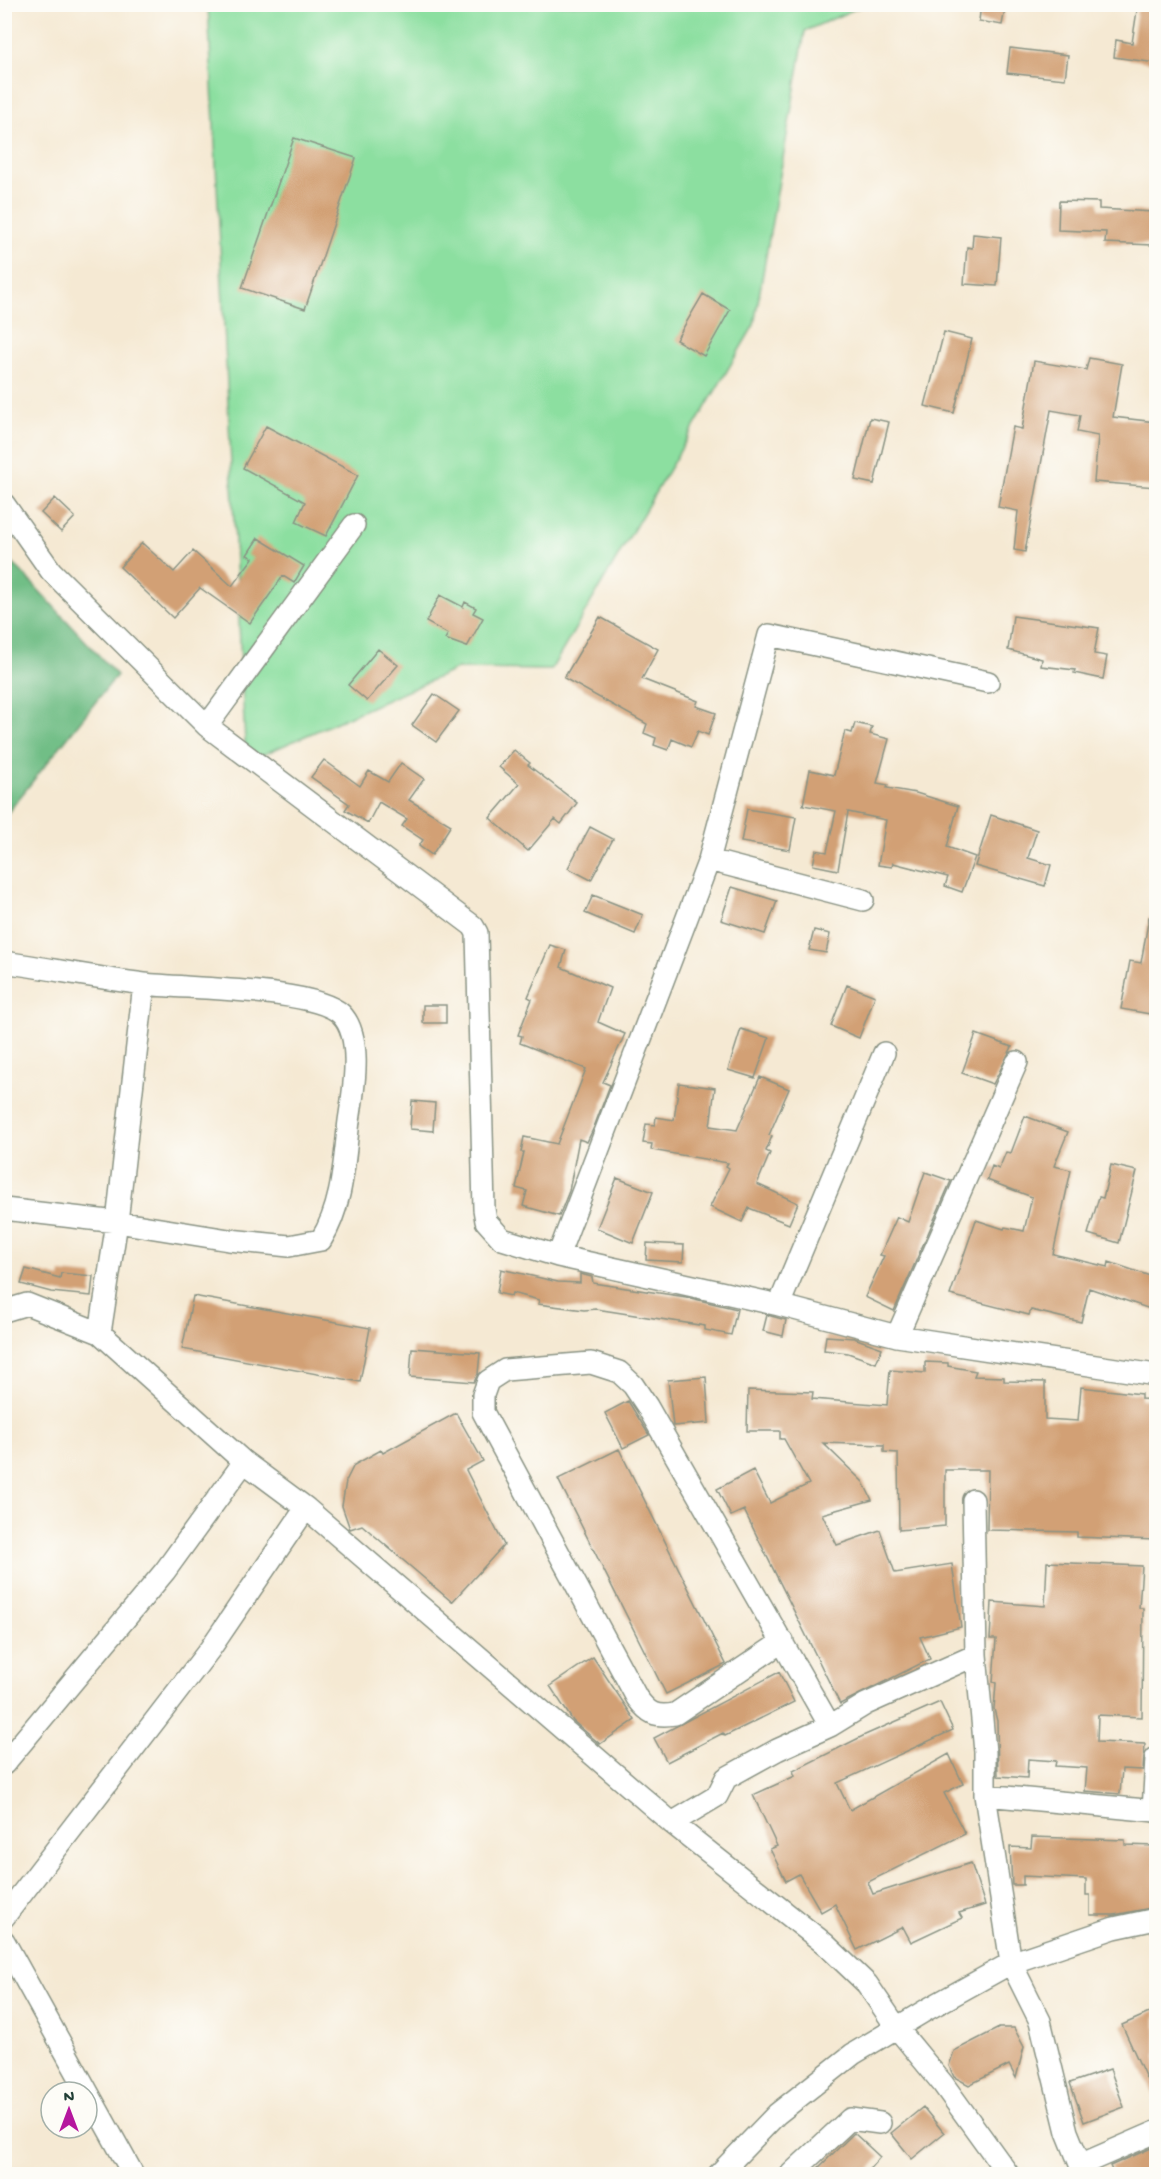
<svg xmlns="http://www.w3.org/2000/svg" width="1161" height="2179" font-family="'Gochi Hand',sans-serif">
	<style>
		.green { fill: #8cdfa0; stroke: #568e6a; stroke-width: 1.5 }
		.forest { fill: #71be86; stroke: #487e5d; stroke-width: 1.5 }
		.building { fill: #d2a074 }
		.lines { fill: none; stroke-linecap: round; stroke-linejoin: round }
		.minor-casing { stroke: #8a9384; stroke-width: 24 }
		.minor { stroke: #fff; stroke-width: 21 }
	</style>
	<rect width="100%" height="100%" fill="#fdfcf7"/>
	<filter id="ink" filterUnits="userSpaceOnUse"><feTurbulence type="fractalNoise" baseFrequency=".0167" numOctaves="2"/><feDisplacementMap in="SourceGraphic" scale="12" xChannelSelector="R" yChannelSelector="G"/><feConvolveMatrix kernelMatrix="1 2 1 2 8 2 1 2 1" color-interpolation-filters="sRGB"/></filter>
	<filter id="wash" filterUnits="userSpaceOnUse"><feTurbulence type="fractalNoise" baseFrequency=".008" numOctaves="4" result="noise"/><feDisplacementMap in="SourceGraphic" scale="24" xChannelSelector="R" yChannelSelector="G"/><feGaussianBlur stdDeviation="1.35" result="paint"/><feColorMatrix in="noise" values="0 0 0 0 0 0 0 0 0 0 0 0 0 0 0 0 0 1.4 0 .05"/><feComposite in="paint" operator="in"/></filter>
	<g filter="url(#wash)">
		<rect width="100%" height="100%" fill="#f5e9d3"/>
		<!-- green -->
		<path class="green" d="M208,5h656l-59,26 -51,294 -203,345 -94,-1 -211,93z"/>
		<!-- forest -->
		<path class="forest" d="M5,557l15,13 97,105 -112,141z"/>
		<g id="blocks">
			<!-- building -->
			<path class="building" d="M981,4h25l-4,21 -23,-4z
				M1138,4h18v59l-42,-6 2,-17 16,3z
				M1010,48l58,7 -3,24 -58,-6z
				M294,138l62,20 -51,151 -63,-21z
				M1059,201l40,1v7l55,3 -1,33 -48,-2 1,-11 -48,-2z
				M973,234l28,3 -4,49 -33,-2 3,-37 5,1z
				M703,294l27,16 -26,46 -28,-16z
				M944,332l28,7 -18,74 -29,-7z
				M1089,358l33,6 -9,53 43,5v65l-62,-5 4,-46 -21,-4 3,-17 -29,-5 -26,142 -11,-2 4,-39 -20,-4 15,-80 9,2 12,-68 52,9z
				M870,418l19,4 -15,62 -19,-4z
				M266,426l92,49 -32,61 -30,-14 9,-20 -62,-34z
				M55,498l20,19 -14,15 -20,-19z
				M258,538l46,28 -10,17 -11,-7 -33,47 -50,-35 -27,30 -53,-51 22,-24 32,29 19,-21 39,35 21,-28 -6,-3z
				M440,595l23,12 2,-5 11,6 -3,5 10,5 -16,29 -22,-8 3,-5 -22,-12z
				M1013,616l86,12 -5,26 13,2 -4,23 -29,-6 1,-3 -34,-4 1,-7 -34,-9z
				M600,617l58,32 -16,30 56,22 -2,5 20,7 -8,22 -10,-4 -7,16 -19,-8 -4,11 -14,-5 2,-7 -12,-5 3,-9 -83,-46z
				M378,649l20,16 -31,36 -19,-16z
				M434,694l25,17 -23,31 -24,-17z
				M855,723l17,4 -2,7 19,5 -12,44 11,2 -1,3 29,5 42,13 -11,41 28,10 -13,35 -17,-6 3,-9 -55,-14 -1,4 -14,-2 8,-45 -38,-8 -10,58 -25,-5 3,-15 11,2 9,-41 -33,-6 7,-35 24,5 11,-44 7,2z
				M514,750l16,13 -2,2 49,38 -16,21 -6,-5 -27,32 -38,-33 29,-34 -20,-17z
				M324,760l36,26 9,-15 19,11 13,-19 23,16 -15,21 42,25 -19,30 -13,-9 4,-6 -21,-14 5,-7 -28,-17 -11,21 -23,-13 4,-6 -38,-27z
				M747,809l49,8 -6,33 -49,-8z
				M991,815l46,15 -9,28 23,7 -6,21 -70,-20z
				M590,827l23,12 -22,41 -23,-12z
				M732,887l45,14 -12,33 -44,-14z
				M593,895l50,20 -8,19 -50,-21z
				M1149,917l7,1v97l-35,-6 9,-48 11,2z
				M814,930l16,4 -4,19 -17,-3z
				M550,945l16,5 -5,17 49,21 -12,34 27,12 -22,48 7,3 -16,42 -7,15 -8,-3 -10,52 -10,25 -36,-10 4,-15 -11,-3 8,-36h-3l3,-15 33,7 29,-75 -66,-26 2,-7 -4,-1 14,-36 -4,-2z
				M847,985l28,11 -16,42 -28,-12z
				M423,1005h23v18h-23z
				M741,1029l28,9 -14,40 -27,-8z
				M976,1034l36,13 -19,37 -31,-11z
				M760,1077l29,12 -20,46 3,1 -6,15 4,2 -13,31 41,19 -9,21 -40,-16 -7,14 -32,-15 19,-39 -3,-2 2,-3 -77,-13 1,-6 -9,-1 3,-19 9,1 1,-8 18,3 5,-37 36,5 -5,38 27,4z
				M412,1101l23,2 -2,28 -23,-2z
				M1025,1116l43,16 -14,34 17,4 -18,84 55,13 1,-5 47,16v33l-67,-23 -8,34 -50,-12 -2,5 -79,-20 26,-75 28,9 1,-2 19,4 8,-34 -45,-17 5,-14 7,3 7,-17 5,1z
				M1111,1165l26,6 -18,72 -31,-9 11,-37 4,1z
				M925,1172l26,9 -57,130 -29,-14 19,-41 -4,-1 17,-38 11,5z
				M617,1178l36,14 -20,51 -36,-15z
				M647,1243l37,2 -1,17 -37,-2z
				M26,1269l34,9 1,-5 32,3 -2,20 -40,-4 -30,-8z
				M501,1269l57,13 22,1v-9l12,3 1,6 93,14 51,12 -6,26 -26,-5v-4l-109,-17 -12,1 -46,-6 1,-4 -27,-7 -1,3 -14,-3z
				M193,1296l177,32 -10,54 -178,-33z
				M767,1315l19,5 -3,16 -20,-5z
				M826,1336l28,2 28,10 -6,15 -28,-10 -24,-3z
				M412,1348l68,5 -2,21 -4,8 -64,-5z
				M925,1362l23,1v3l28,5 -2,5 30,1v4l41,1v37l33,2 3,-34 60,7v5l15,1v140l-79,-3v-5l-90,-2 1,-60h-43v56l-46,4 -1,-77 -14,-1v-7l-61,-2 40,39 9,18 -50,14 15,31 43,-15 15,43 57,-9 9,63 -41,10 10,22 -90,45 -96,-194 -13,6 -14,-27 36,-19 17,33 39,-19 -25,-45h-4v-8h-33l1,-41 65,2 -1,7 75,6 3,-35 35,3z
				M706,1377l3,46 -36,3 -5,-46z
				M628,1401l21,34 -26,13 -18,-35z
				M456,1413l27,48 -17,9 38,75 -52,57 -90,-77 -12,4 -8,-23 4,-25 8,-16 27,-15 2,3z
				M619,1449l107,215 -60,30 -108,-215z
				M1047,1562l95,4 -3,42h4l-1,109 -44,-2 -1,27 48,2 -2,26 -21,-1 -2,25 -35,-3 2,-23 -32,-2 1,-5 -28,-2 -1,19 -29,-2 -1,-55 -3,-12 2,-26 -3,-1 3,-43h-6l2,-37 53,4z
				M593,1657l42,63 -35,24 -27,-23 -23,-35z
				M779,1672l15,30 -69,34 -2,-3 -56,29 -13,-24z
				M940,1702l13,28 -116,53 13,27 99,-56 14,30 -19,9 21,41 -97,48 5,12 98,-31 14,42 -26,8 3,5 -51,24 -8,-15 -46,23 -22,-46 -14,8 -22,-38 -13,7 -16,-32 7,-3 -24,-51 42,-19 -2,-5 72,-36z
				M1032,1837l93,3v5l31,1v61l-42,8h-24v-20h-4v-16l-63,-3v9h-11l-2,-38 21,1z
				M1156,2010v90l-34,-75z
				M999,2028h15l10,19 -8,31 -7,-13 -40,20 -15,-8 -5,-11 5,-15z
				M1110,2069l14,38 -40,15 -14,-39z
				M923,2107l21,26 -32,26 -21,-26z
				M854,2133l26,24 -16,18h-53z
				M1156,2146v29h-42l-4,-9z"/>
		</g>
	</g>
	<g filter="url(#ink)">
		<use href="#blocks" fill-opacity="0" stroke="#8a9384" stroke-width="1.5"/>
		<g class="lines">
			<defs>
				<path id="minor" d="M4,504l47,67 156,155 266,200 4,7 7,276 2,12 16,18 56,17 221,49 118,31 259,39
					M207,726l147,-201
					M709,860l154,40
					M4,962c47,7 94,16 140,22 42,5 170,4 197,30 23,23 12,79 8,107 -5,40 -6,84 -28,119l-32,6 -60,-6 -112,-18 -113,-13
					M558,1256l151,-396 60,-225 219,47
					M779,1305l105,-252
					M4,1311l23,-7 73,29 144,129 -79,109 -161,193
					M100,1333l17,-111 27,-238
					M897,1336l120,-274
					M244,1462l62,46 366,315 153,121 42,40 30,44 46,56 65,90
					M973,1500l3,155 9,97v43l26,168 29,58 27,111 17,42
					M783,1641l-108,73c-20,3 -26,0 -38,-16l-154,-286v-17l5,-14 17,-11 86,-7 28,9 14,13 14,21 183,320
					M985,1795l171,16
					M1153,1811l3,-53
					M672,1823l45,-27 9,-18 51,-28 53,-24 36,-22 110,-49
					M4,1917l206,-268 96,-141
					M4,1941l129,233
					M1080,2165l76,-33
					M719,2174l58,-60 76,-60 75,-45 83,-46 103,-35 42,-9
					M791,2174l59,-55 30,4"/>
			</defs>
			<!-- minor casing -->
			<use href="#minor" class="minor-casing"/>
			<!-- minor -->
			<use href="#minor" class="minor"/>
		</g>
	</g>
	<!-- margin -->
	<rect width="1161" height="2179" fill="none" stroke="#fdfcf7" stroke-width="24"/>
	<!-- north arrow -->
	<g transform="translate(69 2110)"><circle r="28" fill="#fdfcf7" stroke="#a4b0a9" stroke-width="1.5"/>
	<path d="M0-4.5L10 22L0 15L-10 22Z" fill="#b5179e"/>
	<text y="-9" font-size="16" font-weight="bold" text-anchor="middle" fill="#1f3d34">N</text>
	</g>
</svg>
